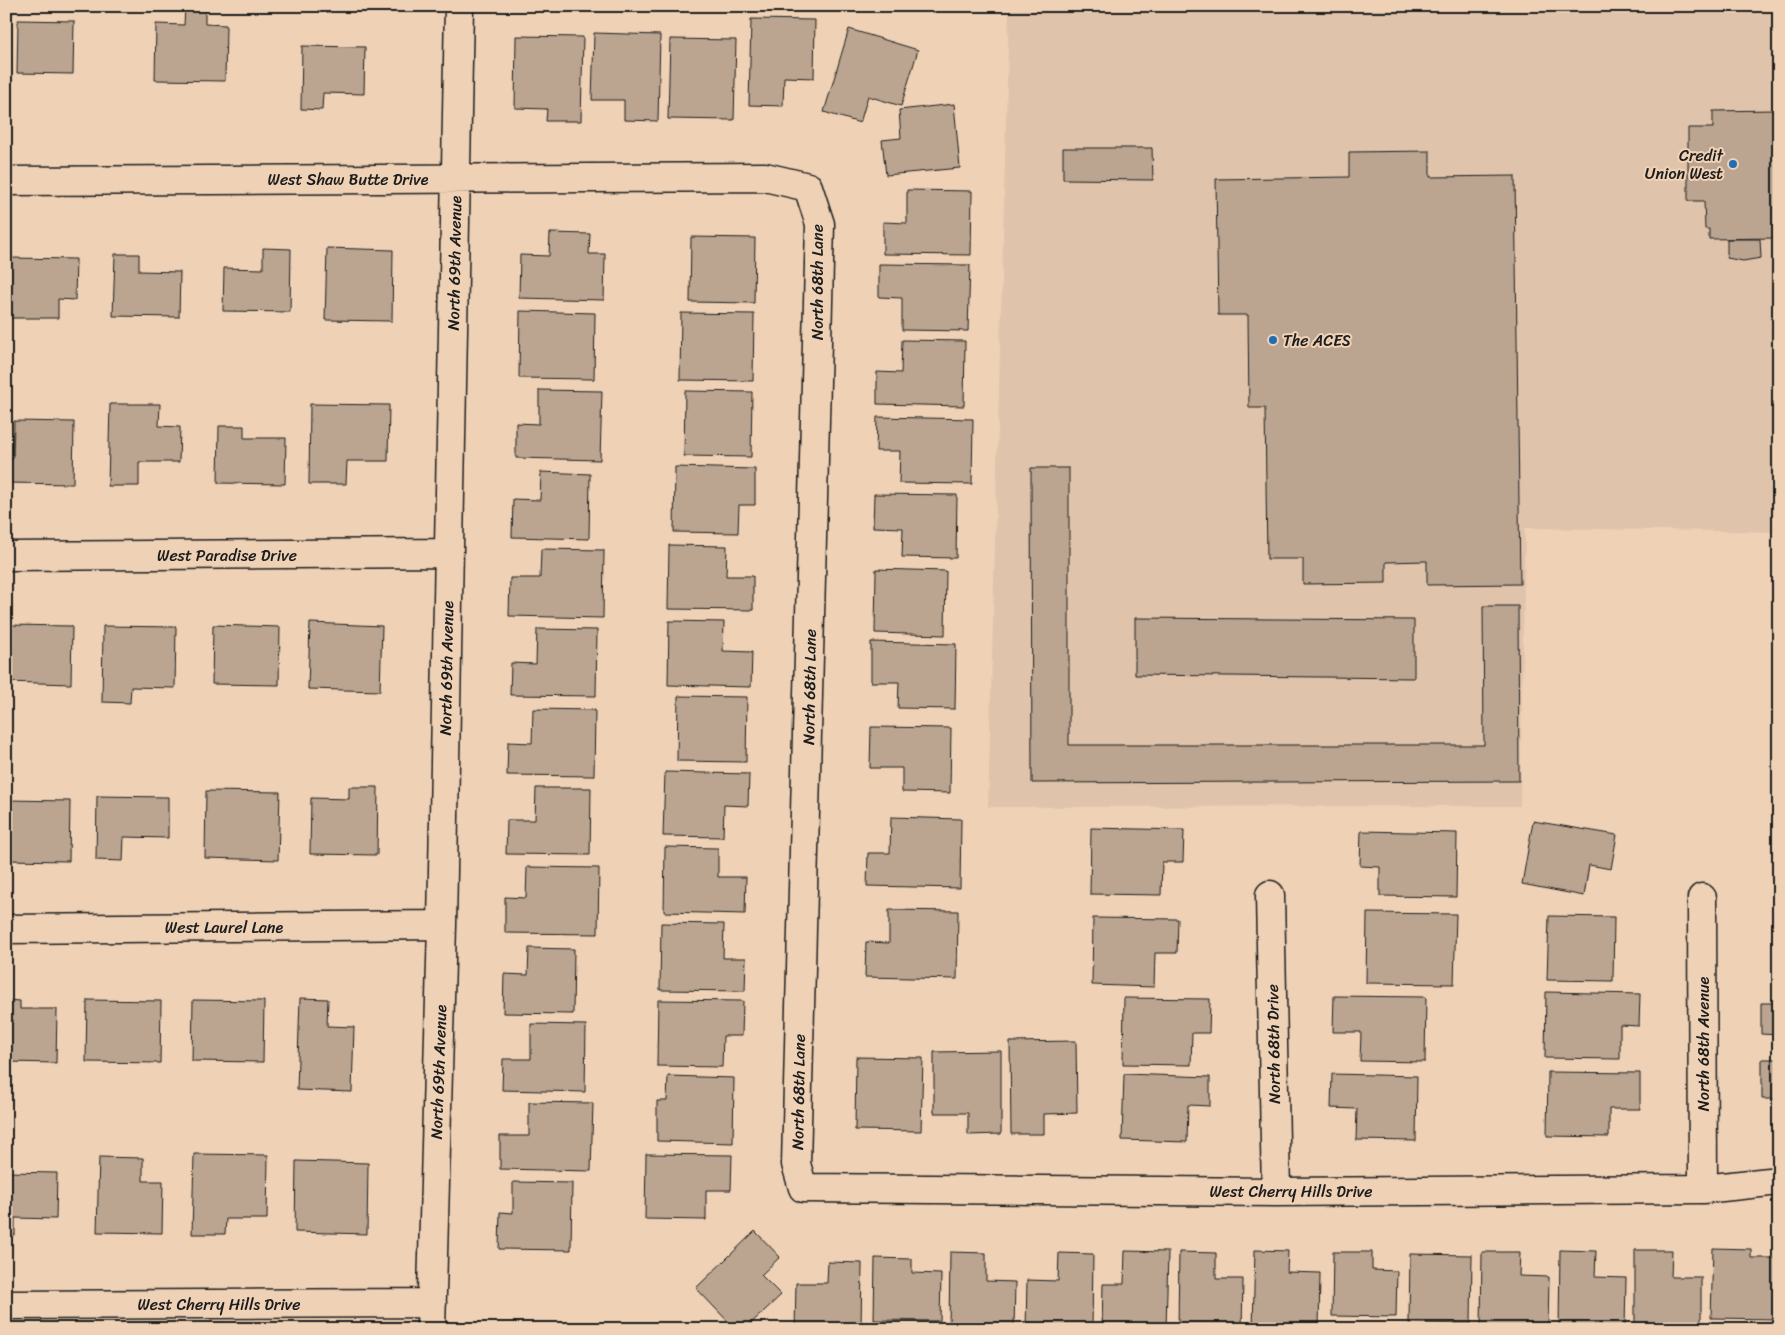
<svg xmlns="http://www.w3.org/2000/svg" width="1785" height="1335" font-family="Sriracha,sans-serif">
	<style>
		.built { fill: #dfc4ab }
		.building { fill: #bba590; stroke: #1c1c1c }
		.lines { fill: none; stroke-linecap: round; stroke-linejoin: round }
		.street-casing { stroke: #1c1c1c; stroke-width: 31 }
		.street { stroke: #efd2b6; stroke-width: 28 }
		.poi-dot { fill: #1f6fb2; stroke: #efd2b6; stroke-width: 2 }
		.labels { text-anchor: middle; stroke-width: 4; stroke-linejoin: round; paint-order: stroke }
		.poi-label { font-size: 16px; fill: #1c1c1c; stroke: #efd2b6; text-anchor: end }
		.street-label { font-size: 16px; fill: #1c1c1c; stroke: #efd2b6 }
	</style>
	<rect width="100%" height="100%" fill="#efd2b6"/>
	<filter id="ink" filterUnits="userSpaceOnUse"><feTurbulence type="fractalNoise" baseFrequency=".02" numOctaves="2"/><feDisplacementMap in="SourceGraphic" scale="10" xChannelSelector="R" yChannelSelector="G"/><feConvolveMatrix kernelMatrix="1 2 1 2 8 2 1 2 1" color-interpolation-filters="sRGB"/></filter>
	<g filter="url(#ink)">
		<!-- built -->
		<path class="built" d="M1009,6h770v526l-254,-4 -5,278 -532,1z"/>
		<!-- building -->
		<path class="building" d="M185,6h20v18l21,1 -1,56 -70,-1 1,-56 28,1z
			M751,19l64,1 -1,58 -30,-1 -1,29 -34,-1z
			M18,20l56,1 -1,53 -56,-1z
			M849,29l69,21 -17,56 -33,-10 -8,27 -36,-11z
			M594,33l66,2 -2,86 -34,-1v-20h-32z
			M516,36l67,1 -2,84h-35l1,-12 -32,-1z
			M670,39l66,1 -2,80 -66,-1z
			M302,46l63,1 -1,47 -41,-1 -1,17 -21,-1z
			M954,104l6,64 -74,7 -4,-35 19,-2 -2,-28z
			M1774,110v13h5v109h-5v6l-65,1v-10h-4l-1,-28h-16v-73h25v-17z
			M1063,148h89l1,32 -90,-1z
			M1430,151v26l85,-1 5,408 -93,1v-24l-41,1v21l-83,1v-25h-36l-2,-151h-16l-1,-93h-30l-2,-136 133,-2v-25z
			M907,190l65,1 -1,64 -88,-1v-32l24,1z
			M550,233l40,1 -1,20h16l-1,46 -85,-2 1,-43 29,1z
			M691,237l64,1 -1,65 -64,-1z
			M1727,239h33l1,19 -18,3 -16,-3z
			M263,248l28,1 -1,63 -67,-1 1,-43 39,1z
			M327,248l66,2 -1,71 -67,-1z
			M115,254h24v17l41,1 -1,45 -66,-1z
			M10,258l66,1 -1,41 -17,-1v19h-49z
			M879,264l91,1 -2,66 -66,-1v-32l-23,-1z
			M520,311l75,2 -1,66 -75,-1z
			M681,313l73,1 -1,67 -73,-1z
			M902,340l63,1 -1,65 -87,-2v-32l24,1z
			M539,390l63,1 -2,69 -84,-2v-35l23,1z
			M685,391l67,1 -1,65 -67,-1z
			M110,404h50l-1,22 21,1 -1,35h-40v24h-31z
			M310,404l79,1 -1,56h-41l-1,23h-37z
			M877,417l96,2 -1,65 -73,-1 1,-32h-24z
			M14,421l60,1 -1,62 -67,-1v-24h7z
			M219,426h25v12h42l-1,46 -67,-1z
			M675,467l80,2v36h-16l-1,28 -64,-1z
			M1031,468h38v277h415l-1,-139h35l1,175 -487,2z
			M541,472l49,2 -1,65 -77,-2 1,-38 27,1z
			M874,494l83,1 -1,63 -54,-1 1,-29 -30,-1z
			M669,545l58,1 -1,30h27v34l-85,-1z
			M541,549l63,1 -1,68 -94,-2 1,-38h30z
			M876,569l70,2 -1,64 -70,-2z
			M1135,618l279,2v58l-279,-3z
			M669,621l55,1 -1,29 29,1 -1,35 -83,-2z
			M310,623l72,3 -2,65 -72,-2z
			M6,625l66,1 -1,58 -65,-2z
			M213,625l67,2 -1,58 -67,-1z
			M103,626l73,1 -1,61 -44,-1 -1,16 -28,-1z
			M537,629l60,1 -1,66 -86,-1 1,-32 25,1z
			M871,642l85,2 -1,65 -57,-1 1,-26h-28z
			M678,696l69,1 -1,65 -69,-1z
			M533,709l62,1 -1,66 -87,-1 1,-33 24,1z
			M871,727l80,1 -1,65 -48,-1v-24h-32z
			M665,772l84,2 -1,32 -24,-1 -1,32 -60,-1z
			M349,787h29l-1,68 -67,-1 1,-56 38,1z
			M536,788h55l-1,67 -84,-1 1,-34h28z
			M206,791l74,1 -2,68 -73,-2z
			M97,796l71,1v41l-44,-1 -1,24 -27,-1z
			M6,800l64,1 -1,60 -63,-1z
			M891,817l70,2 -1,69 -93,-2 1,-33h22z
			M1533,821l84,14 -6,34 -22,-4 -5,31 -62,-12z
			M1091,828l93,2 -1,32h-21l-1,33 -71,-1z
			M1361,831l96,2 -1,64 -76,-1v-29l-20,-1z
			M665,847l53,1v29h28l-1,37 -81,-2z
			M527,867l72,1 -1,66 -93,-1v-36l21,1z
			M889,910l69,1 -1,68 -92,-2 1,-35 23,1z
			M1367,913l89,1 -2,70 -88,-1z
			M1549,916l65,1 -1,64 -66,-1z
			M1093,918l85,1 -1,34h-22l-1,34 -62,-2z
			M661,923l63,1 -1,34h23l-1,33 -85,-1z
			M529,948l45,1 -1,65 -70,-1 1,-39 24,1z
			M1546,992l94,2 -1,32 -19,-1v34l-75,-1z
			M1334,996l92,1 -1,65 -65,-1 1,-29h-28z
			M300,998l28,1 -1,27 27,1 -2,65 -55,-2z
			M1124,998l86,1 -1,34h-17l-1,32 -68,-1z
			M6,1000l14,1v8h37l-1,54 -50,-1z
			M87,1000l74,1 -1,62 -74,-1z
			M193,1000l71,1 -1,61 -71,-1z
			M658,1000l85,1 -1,35h-19l-1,31 -65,-1z
			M1761,1003h18v32l-18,-1z
			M531,1024l55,1 -1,67 -83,-2 1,-31h28z
			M1076,1041l1,72 -33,1v20h-33l-1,-92z
			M1001,1051v83l-33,1v-22h-34v-61z
			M856,1057l67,1 -2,73 -66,-1z
			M1762,1059h17v40h-17z
			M1548,1072l92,1v36h-31v28l-62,-1z
			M1124,1074l86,3v29l-22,-1 -1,37 -65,-2z
			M1332,1074l85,2 -1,65 -60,-1 1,-31 -26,-1z
			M668,1076l66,2 -1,65 -76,-2v-40h10z
			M529,1102l64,1 -2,68 -91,-2v-33h29z
			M194,1154l74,1 -1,64h-41l-1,15h-33z
			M646,1154l86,1 -1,35h-25v30l-61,-1z
			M99,1157l44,1v23h20l-1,52 -65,-1z
			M296,1161l72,2 -1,71 -72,-2z
			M6,1172l51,1 -1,46 -41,-1v17h-9z
			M513,1182l59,1 -1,67 -72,-1 1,-37 13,1z
			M755,1231l25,26 -19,18 20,20 -36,34h-10l-39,-41z
			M1713,1248l38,1v9h28l-1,61 -67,-1z
			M1255,1250l33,1 -1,21 33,1 -1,56h-66z
			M1560,1250l36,1 -1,26 31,1 -1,51h-66z
			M1635,1250h37l-1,27h30v52h-66z
			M1125,1251l43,1 -2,77h-64l1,-45h21z
			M950,1252l36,1v28l29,1 -1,47h-65z
			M1179,1252l37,1v26h27l-1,50h-64z
			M1333,1252h39v18l25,1 -1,46 -64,-1z
			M1482,1252h38l-1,24 30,1 -1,52h-67z
			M1059,1253l34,1 -1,75h-66l1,-49 31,1z
			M1410,1254l62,1 -1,69 -62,-1z
			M875,1258l37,1v14l29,1 -1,47 -66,-1z
			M828,1262l34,1 -1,66h-66l1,-46h31z"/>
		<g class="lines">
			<defs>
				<path id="street" d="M6,181l759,-4 43,10 12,37 -24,940 7,24 473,4 427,-3 76,-8
					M6,556l442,-3
					M1270,895l6,297
					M1702,898l1,291
					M6,929l436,-4
					M6,1305l426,-2
					M431,1329l11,-404 17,-919"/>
			</defs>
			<!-- street casing -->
			<use href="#street" class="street-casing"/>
			<!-- street -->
			<use href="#street" class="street"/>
		</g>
	</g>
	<!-- markers -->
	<g class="poi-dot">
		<circle cx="1733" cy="164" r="5"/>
		<circle cx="1273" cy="340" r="5"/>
	</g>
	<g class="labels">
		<!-- poi labels -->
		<g class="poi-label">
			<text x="1723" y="161">Credit<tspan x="1723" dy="18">Union West</tspan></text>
			<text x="1283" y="346" text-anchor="start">The ACES</text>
		</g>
		<!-- street labels -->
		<g class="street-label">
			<text x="348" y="185">West Shaw Butte Drive</text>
			<text transform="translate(454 263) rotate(-89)" y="6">North 69th Avenue</text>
			<text transform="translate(817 282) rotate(-90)" y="6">North 68th Lane</text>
			<text x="227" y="561">West Paradise Drive</text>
			<text transform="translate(446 668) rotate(-89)" y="6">North 69th Avenue</text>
			<text transform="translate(809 687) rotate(-89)" y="6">North 68th Lane</text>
			<text x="224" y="933">West Laurel Lane</text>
			<text transform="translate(1273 1044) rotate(-91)" y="6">North 68th Drive</text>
			<text transform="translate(1703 1044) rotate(-90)" y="6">North 68th Avenue</text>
			<text transform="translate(438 1072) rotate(-88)" y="6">North 69th Avenue</text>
			<text transform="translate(798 1092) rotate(-89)" y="6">North 68th Lane</text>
			<text x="1291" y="1197">West Cherry Hills Drive</text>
			<text x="219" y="1310">West Cherry Hills Drive</text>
		</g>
	</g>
	<!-- margin -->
	<rect width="1785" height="1335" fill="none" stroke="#efd2b6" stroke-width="25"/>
	<rect x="12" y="12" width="1760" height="1310" fill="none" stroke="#1c1c1c" stroke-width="2" filter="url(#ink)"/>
</svg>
